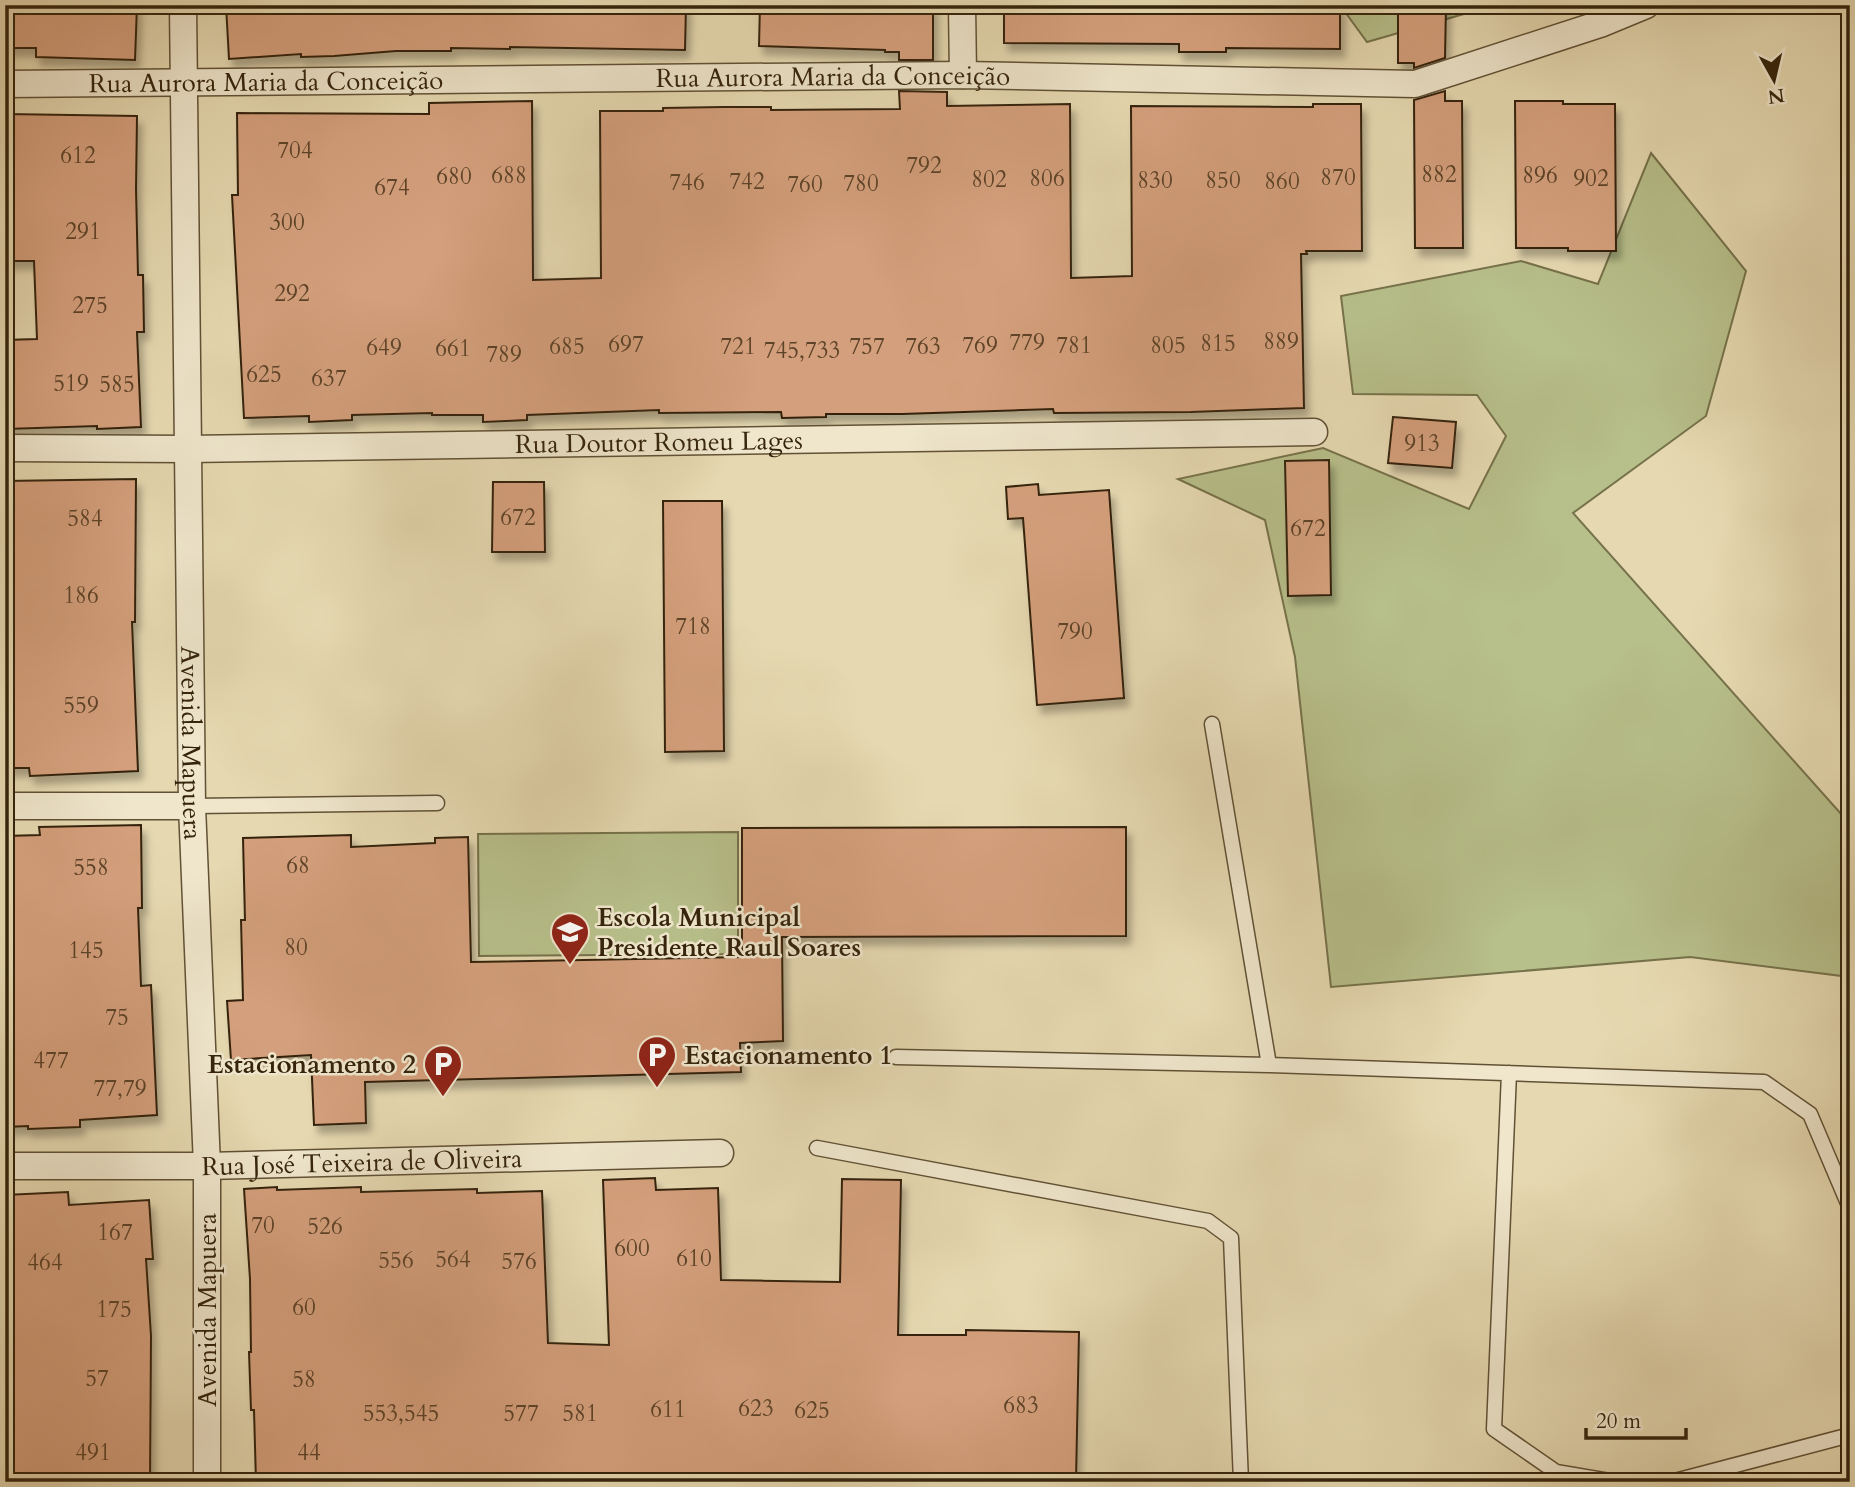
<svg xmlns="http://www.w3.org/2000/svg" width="1855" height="1487" font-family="Cardo,serif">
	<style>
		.green { fill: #b7bf8a; stroke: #76724b; stroke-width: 2 }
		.building { fill: #d49f7c; stroke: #35240c; stroke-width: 2; filter: url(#shadow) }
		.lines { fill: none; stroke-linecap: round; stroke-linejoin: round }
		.lane-casing { stroke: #615135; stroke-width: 17 }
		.street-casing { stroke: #615135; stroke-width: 29 }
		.lane { stroke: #efe6cc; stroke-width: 14 }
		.street { stroke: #efe6cc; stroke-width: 26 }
		.labels { text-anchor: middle; stroke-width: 5; stroke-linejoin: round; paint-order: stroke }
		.number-label { font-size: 23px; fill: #5d4328 }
		.street-label { font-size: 26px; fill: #35240c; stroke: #efe6cc }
		.poi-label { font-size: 26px; font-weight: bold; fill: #35240c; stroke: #efe6cc; text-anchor: start }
	</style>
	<defs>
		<filter id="shadow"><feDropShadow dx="4.5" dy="8" stdDeviation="3.5" flood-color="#0004"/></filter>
	</defs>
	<rect width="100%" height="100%" fill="#e6d9b1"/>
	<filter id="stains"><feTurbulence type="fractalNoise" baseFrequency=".00286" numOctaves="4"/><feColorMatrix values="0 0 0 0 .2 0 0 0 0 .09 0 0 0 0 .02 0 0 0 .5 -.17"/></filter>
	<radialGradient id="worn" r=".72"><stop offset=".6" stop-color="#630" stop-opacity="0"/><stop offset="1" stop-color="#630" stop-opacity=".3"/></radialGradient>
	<!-- green -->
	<path class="green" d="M1340,5h155l-128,37z
		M1651,153l95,118 -40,145 -133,97 277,311v153l-160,-20 -359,30 -36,-330 -30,-137 -87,-41 145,-31 146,61 37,-73 -29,-41 -124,-1 -12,-98 180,-35 77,23z
		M738,832v122l-259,2 -1,-122z"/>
	<!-- building -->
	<path class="building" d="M5,5h132l-2,55 -99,-3v-9h-31z
		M226,5h460l-1,45 -175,-3v2l-59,-1v3h-55l-62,5 -33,1v-3l-72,5z
		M760,5h173v55h-34v-8h-14v-2l-126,-4z
		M1004,5h336v44l-114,-1v4h-47v-8l-175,-1z
		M1398,5h48l-1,53 -31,10v-5h-16z
		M899,91l48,1v14l123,-2 1,174 61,-2 -1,-170 182,1v-3h48l1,147h-56l1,3h-6l3,154 -113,4 -137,1 -1,-4 -151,5h-76v3l-44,1 -1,-6 -122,1v-3l-132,5v5l-44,2v-7h-51v-2l-80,2v5l-43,2v-6l-65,2 -12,-223h6l-1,-82 192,1v-11l103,-2 1,179 68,-2 -1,-167h63v-3l60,-1h48v3l129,-1z
		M1445,91v10h17l1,147h-48l-1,-148z
		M1515,101h48v3h52l1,147h-48v-3h-52z
		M5,114l132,2 -1,73 2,86h5l1,57h-7l4,95 -44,2v-3l-91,3 -1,-89 32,-1 -3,-78h-29z
		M1393,417l63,5 -4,46 -64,-5z
		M1329,460l2,135 -43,1 -3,-135z
		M136,479l-1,143h-3l6,149 -108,5 -1,-8h-24v-287z
		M493,482h51l1,70h-53z
		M1038,484l1,11 70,-5 15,208 -87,7 -14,-187 -15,1 -2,-32z
		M663,501h59l2,250 -59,1z
		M141,825l1,83h-4l3,78 10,-1 6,130 -77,5v7l-52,2v-3l-23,1v-291l35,-1 -1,-8z
		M1126,827v109l-344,1 1,104 -43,2 1,29 -376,10 1,41 -52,2 -3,-70 -80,5 -4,-59 16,-1 -2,-80h4l-2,-82 108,-3v12l84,-4v-5l33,-1 3,125 271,-5v-129z
		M655,1178l1,12 62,-2 3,92 119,2 2,-103 59,1 -3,155h68v-5l113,2 -3,148 -352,-3v4l-351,1v-3l-117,3 -2,-72h-3l-2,-58h2l-1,-73 -6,-90 33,-2v3l84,-3v5l116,-3v4l65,-2 6,152 61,2 -6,-165z
		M68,1192l1,13 80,-5 4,59h-7l5,77 -1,146h-145v-287z"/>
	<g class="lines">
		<defs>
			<path id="lane" d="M1212,724l57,341
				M192,806l245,-3
				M896,1057l373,8 495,17 46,32 40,94
				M1509,1073l-15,356 62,43 59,10
				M817,1148l391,73 23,17 10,244
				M1671,1482l179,-47"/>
			<g id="street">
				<path id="s1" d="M183,5l9,801 15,360v316"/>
				<path d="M962,5l1,70"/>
				<path id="s2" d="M5,84l958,-9 452,9 185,-60 46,-19"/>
				<path id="s3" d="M5,448l183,1 1126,-17"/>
				<path d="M5,806h187"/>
				<path id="s4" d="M5,1166h202l513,-13"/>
			</g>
		</defs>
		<!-- lane casing -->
		<use href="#lane" class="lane-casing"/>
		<!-- street casing -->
		<use href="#street" class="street-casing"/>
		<!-- lane -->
		<use href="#lane" class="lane"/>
		<!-- street -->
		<use href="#street" class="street"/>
	</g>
	<!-- icons -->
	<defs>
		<symbol id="school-pin" viewBox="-11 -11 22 30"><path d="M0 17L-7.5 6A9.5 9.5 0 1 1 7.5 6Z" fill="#8f2418" stroke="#efe6cc"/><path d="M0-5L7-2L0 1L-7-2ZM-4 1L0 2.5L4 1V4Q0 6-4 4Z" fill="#fff"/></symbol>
		<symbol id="parking-pin" viewBox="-11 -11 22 30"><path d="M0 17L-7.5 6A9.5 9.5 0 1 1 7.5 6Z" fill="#8f2418" stroke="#efe6cc"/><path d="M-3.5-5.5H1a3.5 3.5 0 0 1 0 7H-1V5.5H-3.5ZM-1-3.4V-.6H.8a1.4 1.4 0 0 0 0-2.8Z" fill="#fff"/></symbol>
	</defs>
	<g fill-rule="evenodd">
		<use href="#school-pin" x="548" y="910" width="44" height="60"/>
		<use href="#parking-pin" x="635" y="1033" width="44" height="60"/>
		<use href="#parking-pin" x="421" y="1042" width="44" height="60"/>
	</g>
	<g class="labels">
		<!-- number labels -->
		<g class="number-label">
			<text x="295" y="158">704</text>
			<text x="78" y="163">612</text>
			<text x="924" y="173">792</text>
			<text x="1439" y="182">882</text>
			<text x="509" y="183">688</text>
			<text x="1540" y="183">896</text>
			<text x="454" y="184">680</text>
			<text x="1338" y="185">870</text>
			<text x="1047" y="186">806</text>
			<text x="1591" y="186">902</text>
			<text x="989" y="187">802</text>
			<text x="1155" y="188">830</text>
			<text x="1223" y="188">850</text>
			<text x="747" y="189">742</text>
			<text x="1282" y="189">860</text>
			<text x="687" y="190">746</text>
			<text x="861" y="191">780</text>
			<text x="805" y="192">760</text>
			<text x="392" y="195">674</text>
			<text x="287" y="230">300</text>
			<text x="83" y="239">291</text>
			<text x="292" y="301">292</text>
			<text x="90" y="313">275</text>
			<text x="1281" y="349">889</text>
			<text x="1027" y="350">779</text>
			<text x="1218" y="351">815</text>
			<text x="626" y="352">697</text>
			<text x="980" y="353">769</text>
			<text x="1074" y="353">781</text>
			<text x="1168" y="353">805</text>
			<text x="567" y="354">685</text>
			<text x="738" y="354">721</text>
			<text x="867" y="354">757</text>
			<text x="923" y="354">763</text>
			<text x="384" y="355">649</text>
			<text x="453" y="356">661</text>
			<text x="802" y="358">745,733</text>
			<text x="504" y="362">789</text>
			<text x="264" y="382">625</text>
			<text x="329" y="386">637</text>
			<text x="71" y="391">519</text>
			<text x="117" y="392">585</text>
			<text x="1422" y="451">913</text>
			<text x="518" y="525">672</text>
			<text x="85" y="526">584</text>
			<text x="1308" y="536">672</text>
			<text x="81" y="603">186</text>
			<text x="693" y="634">718</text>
			<text x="1075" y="639">790</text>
			<text x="81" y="713">559</text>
			<text x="298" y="873">68</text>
			<text x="91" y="875">558</text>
			<text x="296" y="955">80</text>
			<text x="86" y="958">145</text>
			<text x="117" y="1025">75</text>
			<text x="51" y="1068">477</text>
			<text x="120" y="1096">77,79</text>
			<text x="263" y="1233">70</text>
			<text x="325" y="1234">526</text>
			<text x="115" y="1240">167</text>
			<text x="632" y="1256">600</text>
			<text x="694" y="1266">610</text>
			<text x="453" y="1267">564</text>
			<text x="396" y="1268">556</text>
			<text x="519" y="1269">576</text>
			<text x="45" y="1270">464</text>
			<text x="304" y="1315">60</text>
			<text x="114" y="1317">175</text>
			<text x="97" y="1386">57</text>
			<text x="304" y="1387">58</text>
			<text x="1021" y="1413">683</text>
			<text x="756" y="1416">623</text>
			<text x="668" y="1417">611</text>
			<text x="812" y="1418">625</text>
			<text x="401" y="1421">553,545</text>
			<text x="521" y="1421">577</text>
			<text x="580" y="1421">581</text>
			<text x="93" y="1460">491</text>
			<text x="309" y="1460">44</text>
		</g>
		<!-- street labels -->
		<g class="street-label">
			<text dy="9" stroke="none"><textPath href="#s2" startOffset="828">Rua Aurora Maria da Conceição</textPath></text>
			<text dy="9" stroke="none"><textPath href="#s2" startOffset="261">Rua Aurora Maria da Conceição</textPath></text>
			<text dy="9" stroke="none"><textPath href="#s3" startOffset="654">Rua Doutor Romeu Lages</textPath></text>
			<text dy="9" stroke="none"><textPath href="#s1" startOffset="738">Avenida Mapuera</textPath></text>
			<text dy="9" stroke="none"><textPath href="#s4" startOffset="357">Rua José Teixeira de Oliveira</textPath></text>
			<text transform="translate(207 1310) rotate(-90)" y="9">Avenida Mapuera</text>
		</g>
		<!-- poi labels -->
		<g class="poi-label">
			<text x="597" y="926">Escola Municipal<tspan x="597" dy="30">Presidente Raul Soares</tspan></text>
			<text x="684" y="1064">Estacionamento 1</text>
			<text x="416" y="1073" text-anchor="end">Estacionamento 2</text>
		</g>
	</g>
	<!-- margin -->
	<rect width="1855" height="1487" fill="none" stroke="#e6d9b1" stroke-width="28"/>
	<rect x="7" y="7" width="1841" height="1473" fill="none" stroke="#35240c" stroke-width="3.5"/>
	<rect x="14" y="14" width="1827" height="1459" fill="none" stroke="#35240c" stroke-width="2"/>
	<!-- north arrow -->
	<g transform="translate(1774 80) rotate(172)" stroke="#efe6cc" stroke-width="5" paint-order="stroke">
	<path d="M0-5L12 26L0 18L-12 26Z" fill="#35240c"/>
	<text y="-10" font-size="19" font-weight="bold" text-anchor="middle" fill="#35240c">N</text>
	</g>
	<!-- scale -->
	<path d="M1586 1428v10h100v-10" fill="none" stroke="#35240c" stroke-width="3.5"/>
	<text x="1596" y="1428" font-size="21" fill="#35240c" stroke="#efe6cc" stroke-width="5" paint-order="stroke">20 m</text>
	<rect width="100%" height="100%" filter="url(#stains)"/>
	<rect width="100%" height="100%" fill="url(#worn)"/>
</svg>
